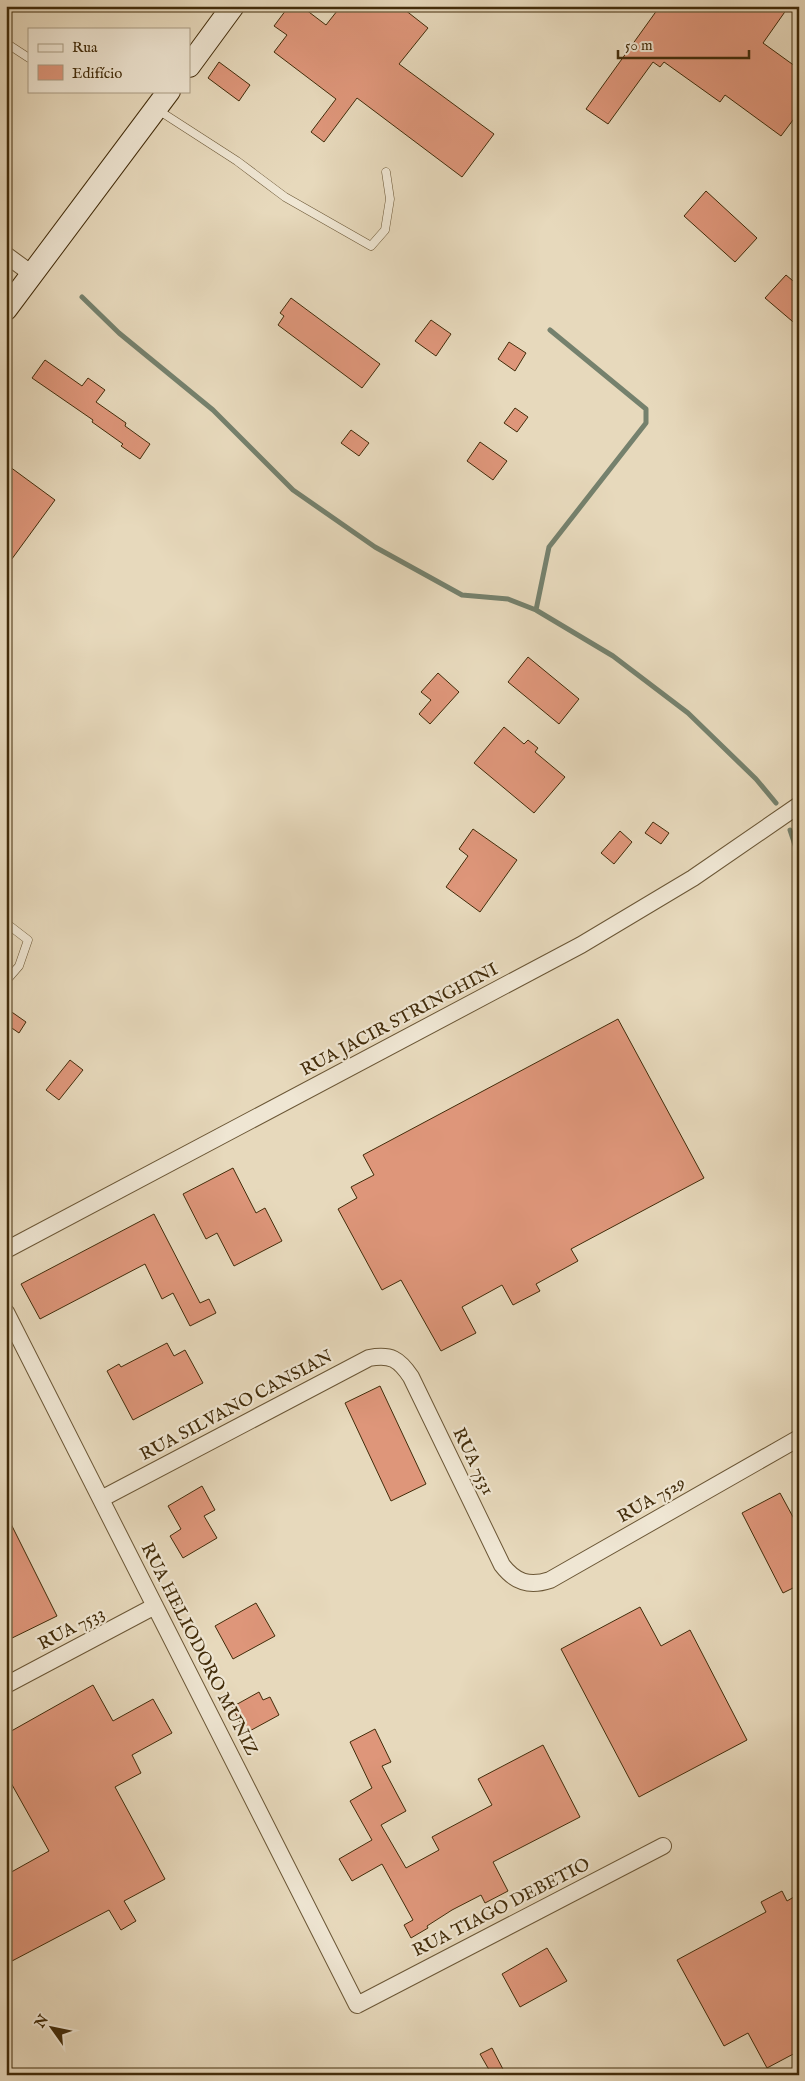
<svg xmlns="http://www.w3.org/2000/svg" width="805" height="2081" font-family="'IM FELL English',serif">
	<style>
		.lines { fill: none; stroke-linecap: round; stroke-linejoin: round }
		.stream { stroke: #75816d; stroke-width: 5 }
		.building { fill: #de967a; stroke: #422c0a }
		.lane-casing { stroke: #6b5736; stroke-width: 9 }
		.street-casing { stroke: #6b5736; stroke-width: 18 }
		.secondary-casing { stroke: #422c0a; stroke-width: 24 }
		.lane { stroke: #efe6d3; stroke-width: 8 }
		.street { stroke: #efe6d3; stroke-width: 16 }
		.secondary { stroke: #efe6d3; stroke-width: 22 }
		.labels { text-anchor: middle; stroke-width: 4.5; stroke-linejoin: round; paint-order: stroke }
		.street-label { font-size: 18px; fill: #422c0a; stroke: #efe6d3 }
	</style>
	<rect width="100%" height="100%" fill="#e7d9bc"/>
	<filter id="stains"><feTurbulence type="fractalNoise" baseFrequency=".004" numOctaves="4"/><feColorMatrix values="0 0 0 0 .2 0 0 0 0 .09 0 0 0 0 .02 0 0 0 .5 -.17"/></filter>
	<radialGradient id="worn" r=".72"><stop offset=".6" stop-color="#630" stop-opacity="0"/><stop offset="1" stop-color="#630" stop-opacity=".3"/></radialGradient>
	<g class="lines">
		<!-- stream -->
		<path class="stream" d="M82,297l37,36 94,77 80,80 82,57 87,48 46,4 28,11 77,46 75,57 68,66 20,24
			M536,610l13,-63 97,-124v-14l-96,-79
			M790,830l9,27"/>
	</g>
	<!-- building -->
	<path class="building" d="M289,6h12l25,19 15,-19h59l28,22 -29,36 95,70 -32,43 -105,-79 -33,44 -13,-10 25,-33 -62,-47 13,-17 -13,-9z
		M660,6h129l-26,37 36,26v43l-18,24 -56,-41 -5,7 -56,-40 -4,5 -7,-5 -45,62 -22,-15z
		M219,62l31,23 -11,16 -31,-23z
		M706,191l51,47 -22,24 -51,-46z
		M786,275l13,11v41l-34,-29z
		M291,298l89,66 -18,24 -84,-63 6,-9 -4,-3z
		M431,320l20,14 -15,22 -21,-15z
		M509,342l17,11 -11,18 -17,-12z
		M45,360l37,26 6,-8 17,12 -9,12 30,21 -1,3 25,18 -10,15 -19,-13 2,-2 -31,-22 1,-2 -61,-42z
		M515,408l13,9 -11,15 -13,-9z
		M351,430l18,13 -10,13 -18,-13z
		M480,442l27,19 -14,19 -26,-19z
		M6,464l49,36 -49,67z
		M528,657l51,42 -20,25 -51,-42z
		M438,673l21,19 -29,32 -11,-10 12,-14 -10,-8z
		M504,727l20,17 4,-4 10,8 -3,4 30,25 -31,36 -60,-50z
		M653,822l16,11 -8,11 -16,-11z
		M473,829l44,31 -37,52 -34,-25 22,-31 -9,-7z
		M620,831l12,11 -18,22 -13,-11z
		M6,1008l20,14 -7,11 -13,-9z
		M618,1019l86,159 -133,71 7,12 -42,23 4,7 -27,14 -11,-20 -40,22 14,26 -35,18 -40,-71 -19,10 -44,-81 19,-11 -6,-11 23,-12 -11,-20z
		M70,1060l13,10 -24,30 -13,-10z
		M233,1168l23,45 9,-5 17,33 -48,25 -17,-33 -11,6 -23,-45z
		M154,1214l46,89 9,-4 7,14 -26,13 -17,-33 -11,6 -17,-35 -105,55 -19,-35z
		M167,1343l7,13 11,-6 18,33 -70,37 -26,-49 12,-7 2,3z
		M380,1386l46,98 -35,17 -46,-98z
		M202,1486l13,24 -11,6 13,22 -34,20 -13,-22 11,-7 -13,-23z
		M780,1493l19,35v57l-16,8 -41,-80z
		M6,1514l51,102 -51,25z
		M256,1603l19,33 -42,23 -18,-33z
		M640,1607l21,39 29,-16 57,110 -108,57 -78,-148z
		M93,1685l20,36 40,-22 19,34 -40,22 9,18 -26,14 50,92 -41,22 12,20 -15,9 -12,-20 -97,51 -6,-12v-74l43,-24 -43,-77v-40z
		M259,1692l4,8 7,-3 9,18 -33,18 -14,-26z
		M375,1729l16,33 -9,4 24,45 -25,14 25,43 33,-18 -7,-13 60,-32 -14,-26 65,-34 37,72 -87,45 15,29 -23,12 -4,-8 -29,15 -25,16 1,2 -17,10 -7,-13 9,-5 -31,-56 -30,17 -13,-22 33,-19 -22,-39 22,-13 -22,-46z
		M782,1891l5,10 12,-7v157l-32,17 -19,-35 -24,13 -47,-86 89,-48 -5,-10z
		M547,1948l20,33 -47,26 -18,-33z
		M492,2048l14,27h-14l-12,-21z"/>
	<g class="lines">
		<defs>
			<path id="lane" d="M6,43l23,15
				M158,110l79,51 48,36 86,49 14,-16 5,-31 -4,-27
				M6,923l22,17 -9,26 -13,15"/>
			<path id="street" d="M6,255l26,19
				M6,1250l575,-305 112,-67 106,-73
				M6,1312l351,693 306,-159
				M101,1499l268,-141c22,-4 30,1 42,19l91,188c13,17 27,22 48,15l249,-142
				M6,1685l149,-79"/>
			<path id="secondary" d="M189,66l44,-60
				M6,309l163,-218"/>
		</defs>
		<!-- lane casing -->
		<use href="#lane" class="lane-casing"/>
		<!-- street casing -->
		<use href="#street" class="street-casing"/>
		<!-- secondary casing -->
		<use href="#secondary" class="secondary-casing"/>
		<!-- lane -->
		<use href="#lane" class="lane"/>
		<!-- street -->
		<use href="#street" class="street"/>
		<!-- secondary -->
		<use href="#secondary" class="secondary"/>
	</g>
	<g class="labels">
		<!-- street labels -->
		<g class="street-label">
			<text transform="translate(399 1019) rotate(-28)" y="6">RUA JACIR STRINGHINI</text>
			<text transform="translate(236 1405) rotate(-28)" y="6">RUA SILVANO CANSIAN</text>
			<text transform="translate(474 1461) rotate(64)" y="6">RUA 7531</text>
			<text transform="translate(651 1499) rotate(-30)" y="6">RUA 7529</text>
			<text transform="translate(71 1628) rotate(-28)" y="6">RUA 7533</text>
			<text transform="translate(200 1649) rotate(63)" y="6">RUA HELIODORO MUNIZ</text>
			<text transform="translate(501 1907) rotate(-27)" y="6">RUA TIAGO DEBETIO</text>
		</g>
	</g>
	<!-- margin -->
	<rect width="805" height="2081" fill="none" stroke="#e7d9bc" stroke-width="25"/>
	<rect x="8" y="8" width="790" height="2066" fill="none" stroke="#422c0a" stroke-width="2.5"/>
	<rect x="12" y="12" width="780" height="2056" fill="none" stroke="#422c0a"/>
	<!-- legend -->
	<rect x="28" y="28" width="162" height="65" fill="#efe6d3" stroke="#aa9c83"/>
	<rect x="38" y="44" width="25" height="8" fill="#efe6d3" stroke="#aa9c83"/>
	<text x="72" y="52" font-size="15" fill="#422c0a">Rua</text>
	<rect x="38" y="65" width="25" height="15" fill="#de967a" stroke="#aa9c83"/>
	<text x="72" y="78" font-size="15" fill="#422c0a">Edifício</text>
	<!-- north arrow -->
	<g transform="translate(52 2028) rotate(303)" stroke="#efe6d3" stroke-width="4" paint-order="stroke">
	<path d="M0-4L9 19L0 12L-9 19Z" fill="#422c0a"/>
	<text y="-8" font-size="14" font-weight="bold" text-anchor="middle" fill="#422c0a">N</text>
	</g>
	<!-- scale -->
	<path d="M618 50v8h131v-8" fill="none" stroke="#422c0a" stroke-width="2.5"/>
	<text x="625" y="50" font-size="15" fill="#422c0a" stroke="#efe6d3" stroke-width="4" paint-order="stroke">50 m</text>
	<rect width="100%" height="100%" filter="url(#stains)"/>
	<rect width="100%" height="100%" fill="url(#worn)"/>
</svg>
